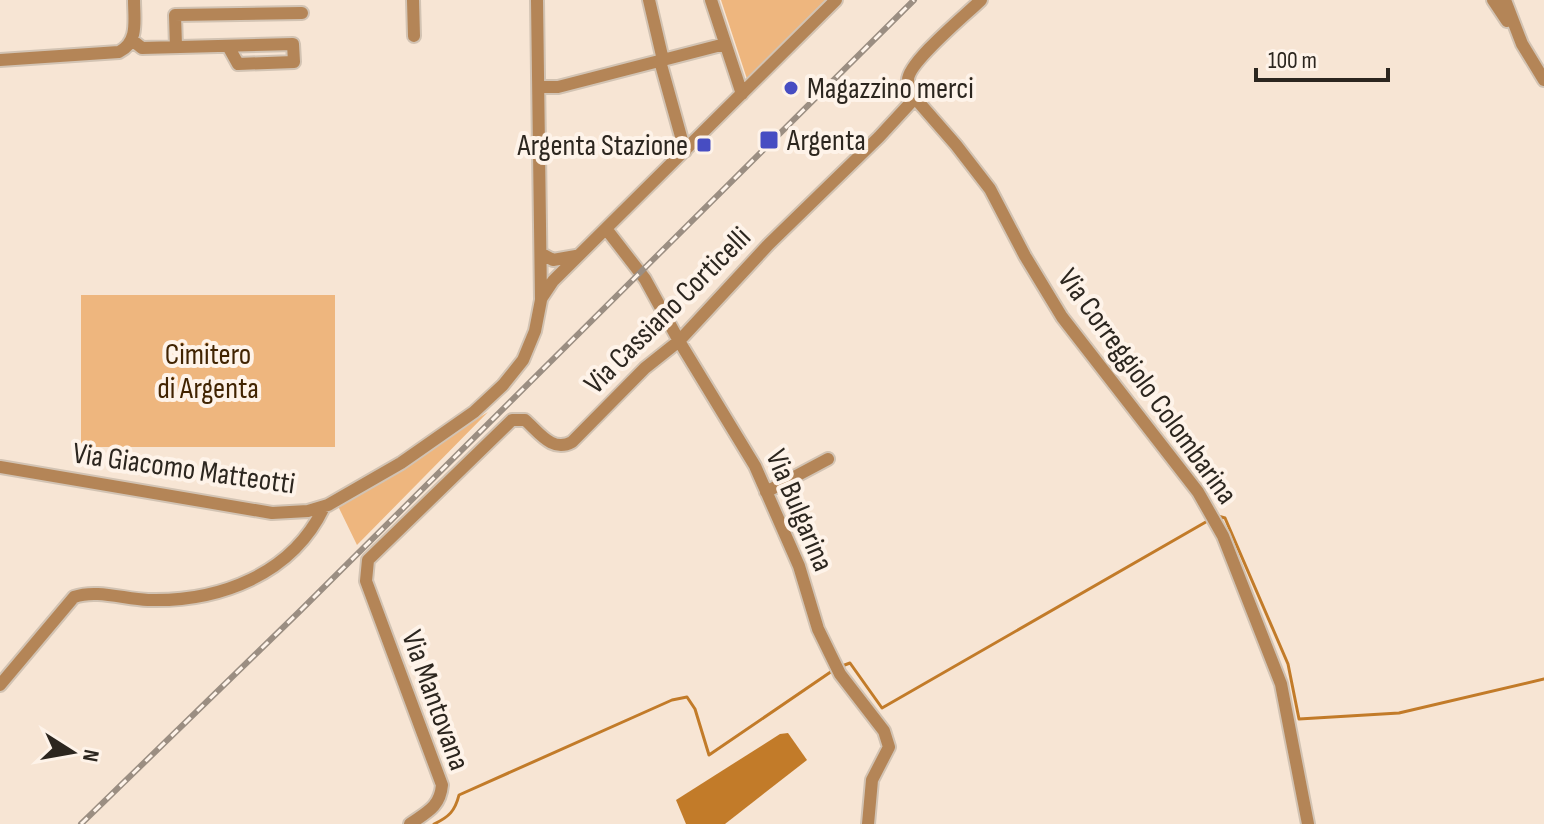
<svg xmlns="http://www.w3.org/2000/svg" width="1544" height="824" font-family="'Sofia Sans Condensed',sans-serif">
	<style>
		.green { fill: #eeb67e }
		.water { fill: #c27b29 }
		.lines { fill: none; stroke-linecap: round; stroke-linejoin: round }
		.stream { stroke: #c27b29; stroke-width: 3 }
		.minor-casing { stroke: #d2c3b3; stroke-width: 16 }
		.minor { stroke: #b48557; stroke-width: 12 }
		.rail-casing { stroke: #9b8e82; stroke-width: 6 }
		.rail { stroke: #fef3e9; stroke-width: 3; stroke-dasharray: 9; stroke-linecap: butt }
		.poi-dot { fill: #474dc2; stroke: #fef3e9; stroke-width: 3 }
		.labels { text-anchor: middle; stroke-width: 8; stroke-linejoin: round; paint-order: stroke }
		.poi-label { font-size: 30px; fill: #2c261f; stroke: #fef3e9; text-anchor: start }
		.street-label { font-size: 30px; fill: #2c261f; stroke: #fef3e9 }
		.park-label { font-size: 30px; fill: #412402; stroke: #fef3e9 }
	</style>
	<rect width="100%" height="100%" fill="#f7e5d4"/>
	<!-- green -->
	<path class="green" d="M721,0h106l-80,79z
		M81,295h254v152h-254z
		M488,412l-131,133 -19,-39z"/>
	<!-- water -->
	<path class="water" d="M788,733l19,27 -82,64h-39l-10,-24 104,-66z"/>
	<g class="lines">
		<!-- stream -->
		<path class="stream" d="M1218,516l7,2 63,146 11,55 100,-6 145,-34
			M842,666l8,-3 32,45 329,-189
			M434,824c15,-7 21,-13 25,-29l213,-95 15,-3 8,12 14,46 126,-86"/>
		<defs>
			<path id="minor" d="M413,0l1,36
				M649,0l14,60
				M711,0l31,94
				M981,0c-14,14 -73,62 -73,80 0,6 4,13 7,18l41,47 34,44 35,67 37,61 136,175 25,44 58,148 27,140
				M1493,0l14,21
				M1505,0l17,44 22,36
				M132,40l10,8 151,-4 1,18 -56,2 -10,-18
				M176,47l-1,-32 127,-2
				M0,60l119,-8c20,-10 15,-32 15,-52
				M660,61l25,90
				M540,87h18l167,-43
				M607,230l38,49 34,62 76,125 44,100 19,63 22,45 44,57 5,16 -17,33 -4,44
				M542,254l11,6 23,-4
				M541,299l12,-18 283,-281
				M0,467l272,46 36,-2 20,-6 73,-42 73,-51 29,-27 20,-25 12,-29 6,-31 -4,-300
				M766,492l62,-33
				M0,685l74,-88c22,-8 50,2 74,3 71,2 144,-25 176,-93
				M410,824c17,-12 30,-17 32,-39l-76,-204 2,-21 144,-140h13c14,12 27,33 47,22l73,-74 34,-27 90,-97 110,-107 36,-39"/>
		</defs>
		<!-- minor casing -->
		<use href="#minor" class="minor-casing"/>
		<!-- minor -->
		<use href="#minor" class="minor"/>
		<defs>
			<path id="rail" d="M81,824l220,-214 613,-610"/>
		</defs>
		<!-- rail casing -->
		<use href="#rail" class="rail-casing"/>
		<!-- rail -->
		<use href="#rail" class="rail"/>
	</g>
	<!-- markers -->
	<g class="poi-dot">
		<circle cx="791" cy="88" r="8"/>
		<rect x="759" y="130" width="20" height="20" rx="4"/>
		<rect x="696" y="137" width="16" height="16" rx="4"/>
	</g>
	<g class="labels">
		<!-- poi labels -->
		<g class="poi-label">
			<text x="807" y="98">Magazzino merci</text>
			<text x="787" y="150">Argenta</text>
			<text x="688" y="155" text-anchor="end">Argenta Stazione</text>
		</g>
		<!-- street labels -->
		<g class="street-label">
			<text transform="translate(667 310) rotate(-45)" y="10">Via Cassiano Corticelli</text>
			<text transform="translate(1148 386) rotate(54)" y="10">Via Correggiolo Colombarina</text>
			<text transform="translate(184 468) rotate(8)" y="10">Via Giacomo Matteotti</text>
			<text transform="translate(800 510) rotate(67)" y="10">Via Bulgarina</text>
			<text transform="translate(436 700) rotate(70)" y="10">Via Mantovana</text>
		</g>
		<!-- park labels -->
		<g class="park-label">
			<text x="208" y="364">Cimitero<tspan x="208" dy="34">di Argenta</tspan></text>
		</g>
	</g>
	<!-- north arrow -->
	<g transform="translate(72 752) rotate(101)" stroke="#fef3e9" stroke-width="6" paint-order="stroke">
	<path d="M0-6L14 30L0 20L-14 30Z" fill="#2c261f"/>
	<text y="-12" font-size="22" font-weight="bold" text-anchor="middle" fill="#2c261f">N</text>
	</g>
	<!-- scale -->
	<path d="M1256 68v12h132v-12" fill="none" stroke="#2c261f" stroke-width="4"/>
	<text x="1268" y="68" font-size="24" fill="#2c261f" stroke="#fef3e9" stroke-width="6" paint-order="stroke">100 m</text>
</svg>
